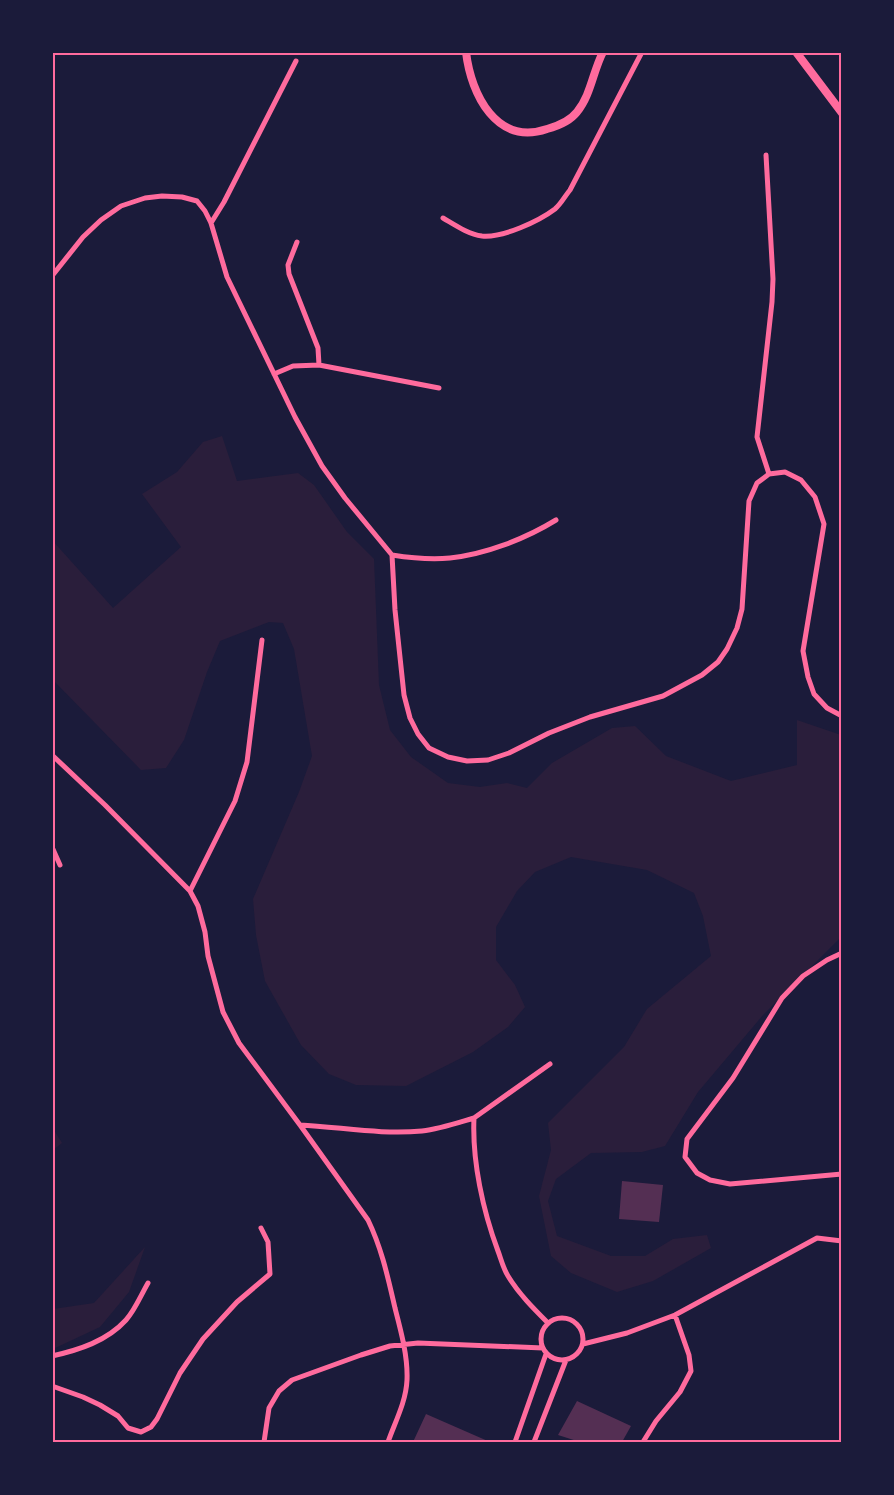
<svg xmlns="http://www.w3.org/2000/svg" width="894" height="1495" font-family="Lora,serif">
	<style>
		.green { fill: #2a1e3b }
		.building { fill: #542f53 }
		.lines { fill: none; stroke-linecap: round; stroke-linejoin: round }
		.minor { stroke: #ff6b9d; stroke-width: 5 }
		.tertiary { stroke: #ff6b9d; stroke-width: 8 }
		.neatline { fill: none; stroke: #ff6b9d; stroke-width: 2 }
	</style>
	<rect width="100%" height="100%" fill="#1b1b3a"/>
	<!-- green -->
	<path class="green" d="M222,436l15,45 61,-8 16,12 33,47 27,27 5,126 11,45 21,27 37,26 32,4 27,-4 20,5 25,-25 60,-35 23,-2 31,30 65,25 66,-16v-45l44,15v202l-78,78 -65,77 -33,54 -23,6 -51,1 -35,26 -8,22 9,35 54,20h34l28,-17 34,-4 4,13 -58,33 -36,11 -46,-19 -20,-17 -12,-60 12,-46 -3,-27 76,-76 23,-38 64,-53 -8,-40 -9,-23 -47,-23 -76,-13 -36,15 -18,19 -21,36v33l19,25 10,22 -17,20 -35,25 -67,34 -50,-1 -27,-11 -28,-29 -36,-64 -9,-46 -3,-36 46,-107 13,-36 -18,-107 -11,-26 -14,-1 -49,19 -13,31 -23,68 -18,28 -25,2 -88,-90 -1,-140 61,68 68,-61 -39,-53 35,-22 26,-30z
		M52,1127l10,16 -9,7h-1z
		M145,1247l-16,45 -29,35 -47,22v-40l41,-6z"/>
	<!-- building -->
	<path class="building" d="M622,1181l41,4 -4,37 -40,-3z
		M577,1401l54,25 -9,16h-42l-22,-7z
		M426,1414l64,28h-77z"/>
	<g class="lines">
		<!-- minor -->
		<path class="minor" d="M766,155l7,124 -1,23 -15,135 12,37
			M443,218c12,7 25,16 39,18 21,2 57,-15 73,-27 6,-5 10,-13 15,-19l72,-138
			M211,223l13,-21 72,-141
			M297,242l-9,23 1,9 29,74 1,17
			M52,276l31,-39 18,-17 20,-14 24,-8 17,-2 20,1 15,4 8,10 6,12 16,54 68,140 27,49 23,32 47,57 3,55 9,85 6,23 8,16 11,14 19,9 19,4 21,-1 21,-7 40,-20 41,-16 73,-21 39,-21 16,-13 9,-13 10,-21 5,-19 7,-108 8,-18 12,-9 16,-2 16,8 14,17 9,27 -21,127 5,26 6,17 13,14 15,8
			M274,374l19,-8 26,-1 120,23
			M392,555c19,3 39,5 58,3 36,-4 75,-19 106,-38
			M52,755l53,50 85,86 8,15 7,26 3,24 15,56 16,31 61,82 68,95c14,29 20,58 27,88 6,23 13,49 12,72 -1,22 -12,42 -19,62
			M52,847l8,18
			M190,891l45,-90 12,-39 15,-122
			M842,953l-15,7 -24,16 -21,22 -49,80 -46,61 -2,18 12,16 13,7 20,4 112,-10
			M474,1118l76,-54
			M300,1125c41,2 81,10 122,6 18,-2 35,-8 52,-13 -2,43 9,93 24,133 3,8 5,17 10,25 11,18 25,32 40,47
			M541 1339a21 21 0 1 1 42 0a21 21 0 1 1-42 0Z
			M583,1344l44,-11 48,-18 142,-77 25,3
			M52,1356c27,-6 55,-15 74,-36 9,-10 15,-25 22,-37
			M52,1386l31,11 17,8 18,11 10,12 13,4 10,-5 6,-8 23,-46 23,-34 34,-37 33,-28 -2,-32 -7,-14
			M264,1442l5,-34 10,-17 13,-11 69,-25 29,-9 28,-3 125,5
			M515,1442l31,-88
			M534,1442l32,-82
			M643,1442l13,-21 24,-29 11,-21 -2,-16 -14,-40"/>
		<!-- tertiary -->
		<path class="tertiary" d="M466,52c5,43 31,94 81,77 11,-3 23,-8 30,-17 14,-17 16,-41 26,-60
			M796,52l46,61"/>
	</g>
	<!-- border -->
	<rect width="894" height="1495" fill="none" stroke="#1b1b3a" stroke-width="108"/>
	<rect x="54" y="54" width="786" height="1387" class="neatline"/>
</svg>
